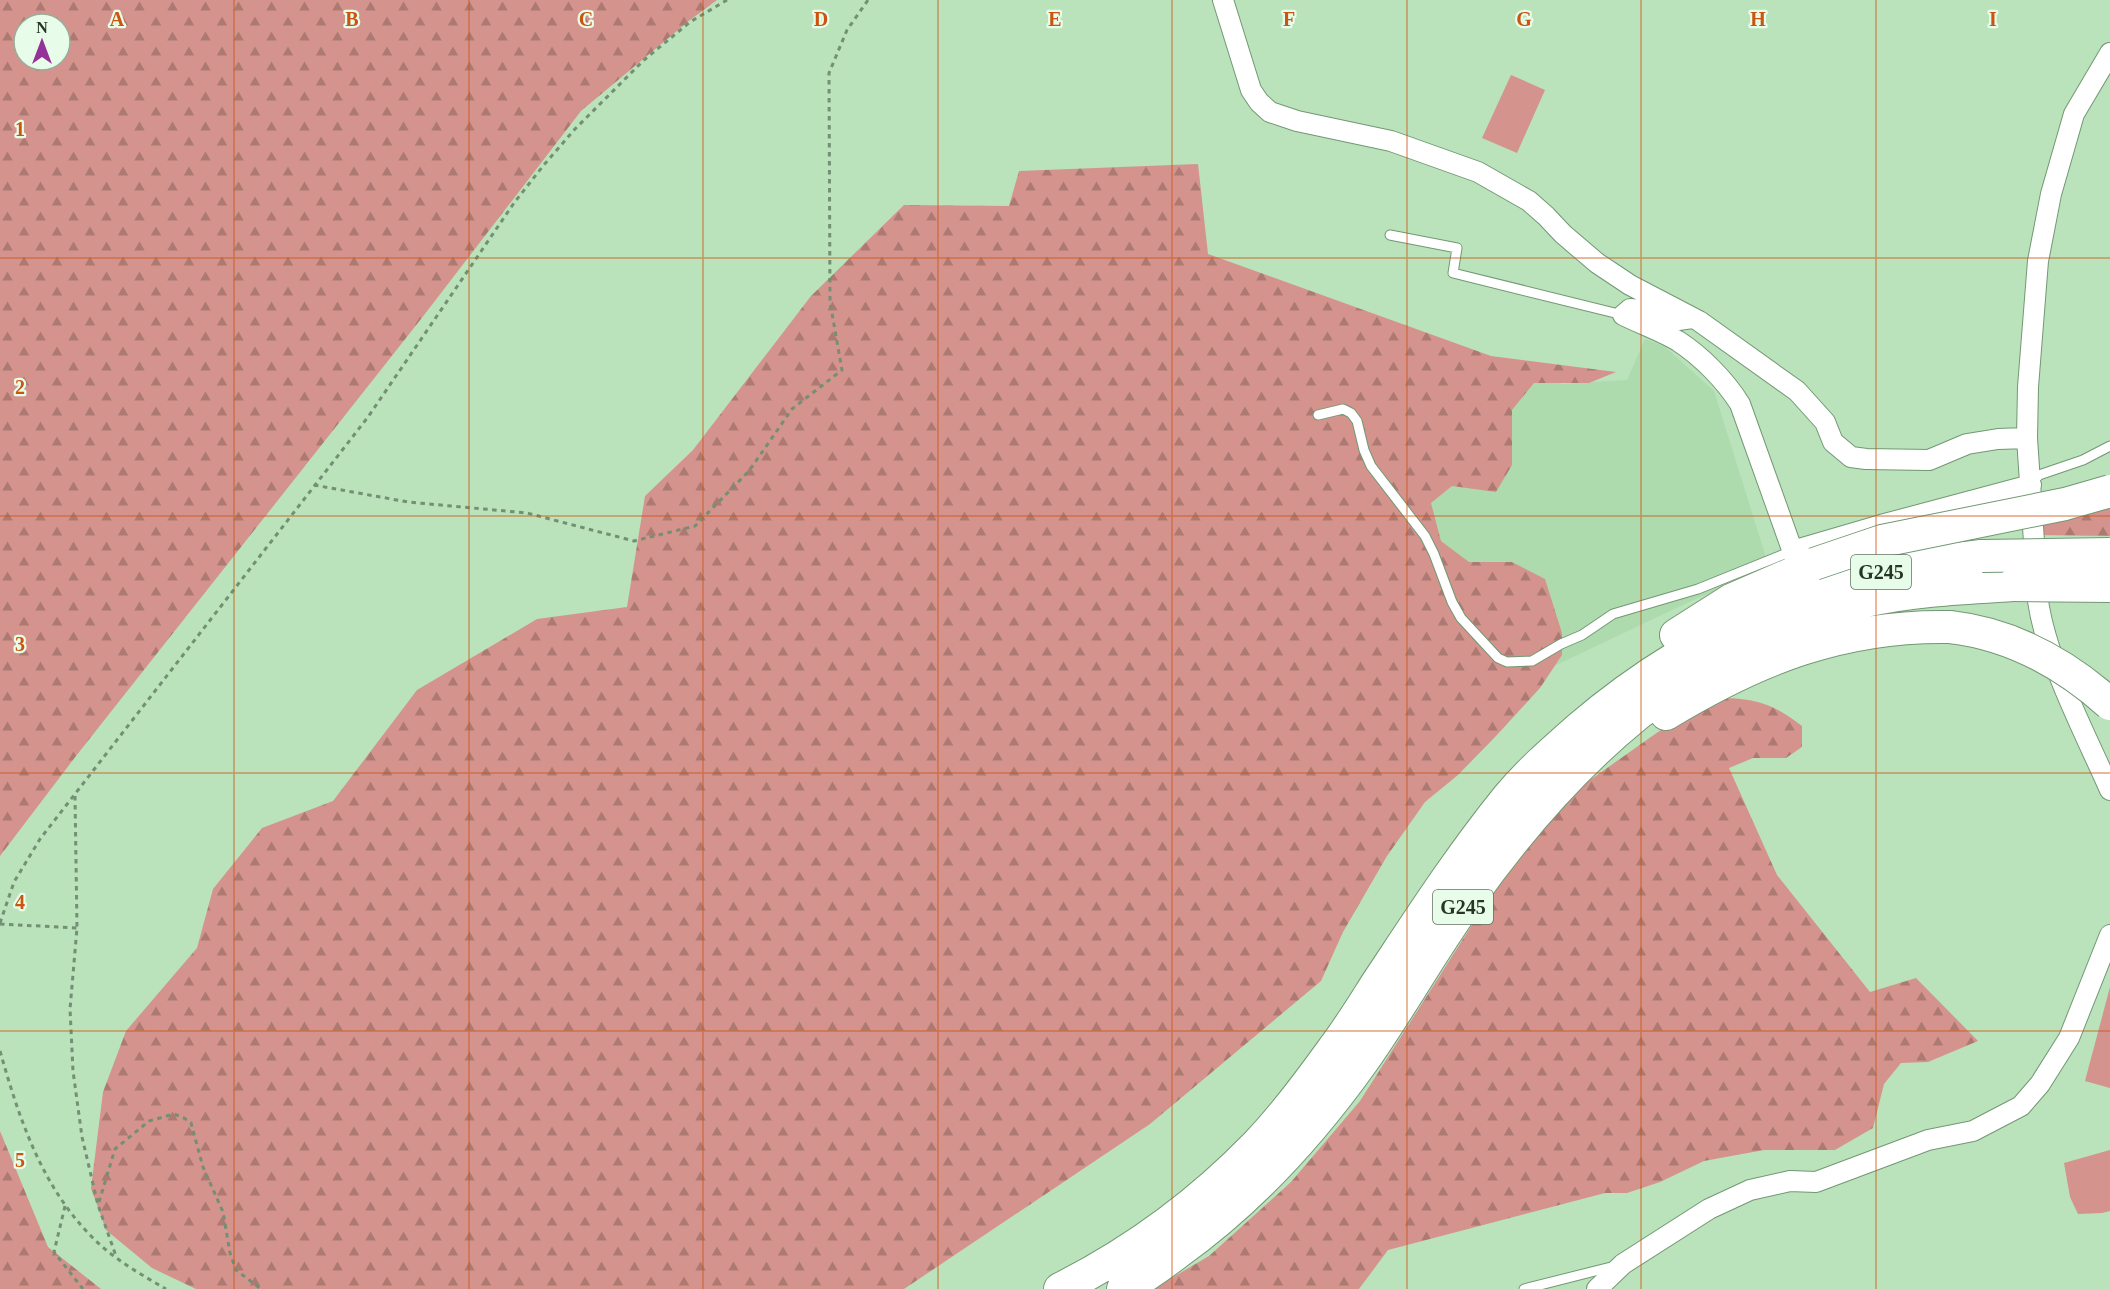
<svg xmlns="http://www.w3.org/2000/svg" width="2110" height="1289" font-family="'Times New Roman',serif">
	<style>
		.built { fill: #addbae }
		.forest { fill: url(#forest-firs); fill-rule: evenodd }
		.green { fill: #d5938d }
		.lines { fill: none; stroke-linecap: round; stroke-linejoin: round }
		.service-casing { stroke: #729873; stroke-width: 11 }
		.minor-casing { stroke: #729873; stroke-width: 22 }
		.trunk-casing { stroke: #729873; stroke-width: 34 }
		.path { stroke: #738f74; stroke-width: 3; stroke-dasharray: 4.5 4.5; stroke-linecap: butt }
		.service { stroke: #fff; stroke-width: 9 }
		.minor { stroke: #fff; stroke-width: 20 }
		.trunk { stroke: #fff; stroke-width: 32 }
		.trunk-bridge-casing { stroke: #729873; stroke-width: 34; stroke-linecap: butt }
		.trunk-bridge { stroke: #fff; stroke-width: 32 }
		.grid { fill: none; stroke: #cb5410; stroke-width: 1.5; stroke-opacity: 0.55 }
		.labels { text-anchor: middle; stroke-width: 4.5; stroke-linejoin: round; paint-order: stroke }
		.shield { fill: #e8fde9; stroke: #607160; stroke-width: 1.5 }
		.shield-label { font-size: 20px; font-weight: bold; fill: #253526 }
		.grid-label { font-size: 20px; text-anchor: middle; font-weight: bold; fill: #cb5410; stroke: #e8fde9; stroke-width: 4.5; stroke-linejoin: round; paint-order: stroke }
	</style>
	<defs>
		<pattern id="forest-firs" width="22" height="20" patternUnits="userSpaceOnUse" patternTransform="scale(1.5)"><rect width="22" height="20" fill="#d5938d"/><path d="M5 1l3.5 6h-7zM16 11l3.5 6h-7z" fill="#ad7973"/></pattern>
	</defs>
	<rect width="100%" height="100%" fill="#bae2bb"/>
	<!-- built -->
	<path class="built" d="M1645,339l19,7 50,45 55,176 -80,35 -156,74 -219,-297 207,-8 42,13 64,-4z"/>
	<!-- forest -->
	<path class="forest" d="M0,0h717l-27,20 -109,91 -160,208 -345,437 -76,100zM24,24h36v36h-36z
		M1198,164l10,90 283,102 125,16 -27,11h-55l-22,27v55l-16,27 -44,-6 -21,17 10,38 28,21h43l33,17 17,54v22l-22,33 -44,48 -38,39 -33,27 -38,54 -44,76 -22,49 -171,143 -246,165h-708l-44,-21 -46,-38 -15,-42 12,-96 23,-61 71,-83 16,-59 49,-61 71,-27 84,-111 120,-71 90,-12 18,-111 48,-46 118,-154 93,-91 105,1 10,-35z
		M2110,503v33l-77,-1 -1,-12z
		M1717,698c38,0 55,5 85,28v21l-16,11h-33l-24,10 48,107 93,117 46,-14 62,63 -50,21 -27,1 -17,21 -11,44 -38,22h-71l-60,11 -44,21 -33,11h-22l-217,57 -29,39h-206l56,-33 82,-74 69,-81 159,-250 57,-61 82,-58z
		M0,1131l48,116 53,42h-101z"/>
	<!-- green -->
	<path class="green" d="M1511,75l34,15 -28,63 -35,-15z
		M2110,987v101l-25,-7z
		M2110,1150v61l-8,2 -24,1 -8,-17 -6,-34z"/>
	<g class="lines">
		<defs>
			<path id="service" d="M1390,235l67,13 -4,25 170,42
				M1318,415l25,-6 8,4 6,8 7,29 7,16 54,70 9,18 18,48 9,16 37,40 9,4 25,-1 29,-17 21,-9 31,-21 85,-25 94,-38
				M2032,483l7,-8 44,-15 27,-14
				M1524,1289l91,-23"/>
			<path id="minor" d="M1223,0l28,90 8,12 11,10 27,9 94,20 87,31 51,29 17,15 17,18 34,29 33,22 69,36 98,70 28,31 8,20 18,15 15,2 63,1 38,-16 31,-5 29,-1
				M2110,53l-36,61 -23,80 -13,67 -10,126 -1,51 11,163c9,61 47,132 72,189
				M1692,318l-21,3 -30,-11 -11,-1 -7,6c18,9 38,16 55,26 23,15 47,39 62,63l59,165
				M1792,551l89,-26 150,-40
				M1597,1289l26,-25 86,-55 41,-19 40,-9 26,1 112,-42 45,-9 48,-25 19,-22 29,-46 41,-103"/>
			<path id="trunk" d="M1676,635l55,-35 83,-36
				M1666,714c91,-55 176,-89 284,-87
				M1060,1289c73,-37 140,-86 197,-145 28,-29 53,-63 76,-95 16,-21 30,-44 44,-66 42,-63 83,-127 131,-186 21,-25 45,-46 70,-68 86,-74 186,-126 295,-155 36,-10 72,-14 109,-18
				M1123,1289c19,-10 37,-23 54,-36 73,-52 134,-119 186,-192 36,-51 67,-107 104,-159 97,-138 228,-264 398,-301 49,-11 99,-13 148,-16"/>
		</defs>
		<!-- service casing -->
		<use href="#service" class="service-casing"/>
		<!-- minor casing -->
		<use href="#minor" class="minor-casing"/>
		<!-- trunk casing -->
		<use href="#trunk" class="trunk-casing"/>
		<!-- path -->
		<path class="path" d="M314,485l94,17 119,11 107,28 61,-15 54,-55 43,-62 50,-39 -12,-68 -1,-229 18,-43 21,-30
			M75,796l2,132 -7,81 3,62 9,66 16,68 18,51
			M0,923l14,-41 26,-43 328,-422 146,-214 29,-37 32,-37 69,-69 46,-38 37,-22
			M0,924l77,4
			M0,1051c19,67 41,134 91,185 21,22 49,38 75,53
			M99,1202l16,-53 34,-28 25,-7 10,4 7,5 12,44 20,45 7,41 6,17 25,19
			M65,1206l-11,46 29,37"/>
		<!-- service -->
		<use href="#service" class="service"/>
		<!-- minor -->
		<use href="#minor" class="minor"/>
		<!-- trunk -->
		<use href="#trunk" class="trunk"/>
		<defs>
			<path id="trunk-bridge" d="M1982,556l128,-2
				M1814,564l68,-23 183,-37 45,-13
				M2013,585l97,1
				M1950,627c62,7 114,36 160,77"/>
		</defs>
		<!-- trunk-bridge casing -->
		<use href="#trunk-bridge" class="trunk-bridge-casing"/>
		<!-- trunk-bridge -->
		<use href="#trunk-bridge" class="trunk-bridge"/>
	</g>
	<!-- grid -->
	<path class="grid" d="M234,0v1289M469,0v1289M703,0v1289M938,0v1289M1172,0v1289M1407,0v1289M1641,0v1289M1876,0v1289M0,258h2110M0,516h2110M0,773h2110M0,1031h2110"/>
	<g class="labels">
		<!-- shield labels -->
		<g class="shield">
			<rect x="1851" y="555" width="60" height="34" rx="4.5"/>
			<rect x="1433" y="890" width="60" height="34" rx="4.5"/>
		</g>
		<g class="shield-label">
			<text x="1881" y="579">G245</text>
			<text x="1463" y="914">G245</text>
		</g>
	</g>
	<g class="grid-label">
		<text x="117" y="26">A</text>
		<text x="352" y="26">B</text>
		<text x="586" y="26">C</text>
		<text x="821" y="26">D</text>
		<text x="1055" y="26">E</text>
		<text x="1289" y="26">F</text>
		<text x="1524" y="26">G</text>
		<text x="1758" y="26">H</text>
		<text x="1993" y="26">I</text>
		<text x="20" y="136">1</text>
		<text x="20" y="394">2</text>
		<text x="20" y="651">3</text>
		<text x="20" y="909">4</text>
		<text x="20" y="1167">5</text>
	</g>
	<!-- north arrow -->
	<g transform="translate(42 42)"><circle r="28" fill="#e8fde9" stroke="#9aad9b" stroke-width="1.5"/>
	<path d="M0-4.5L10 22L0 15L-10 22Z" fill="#943299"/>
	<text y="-9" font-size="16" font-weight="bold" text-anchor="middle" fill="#253526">N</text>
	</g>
</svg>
